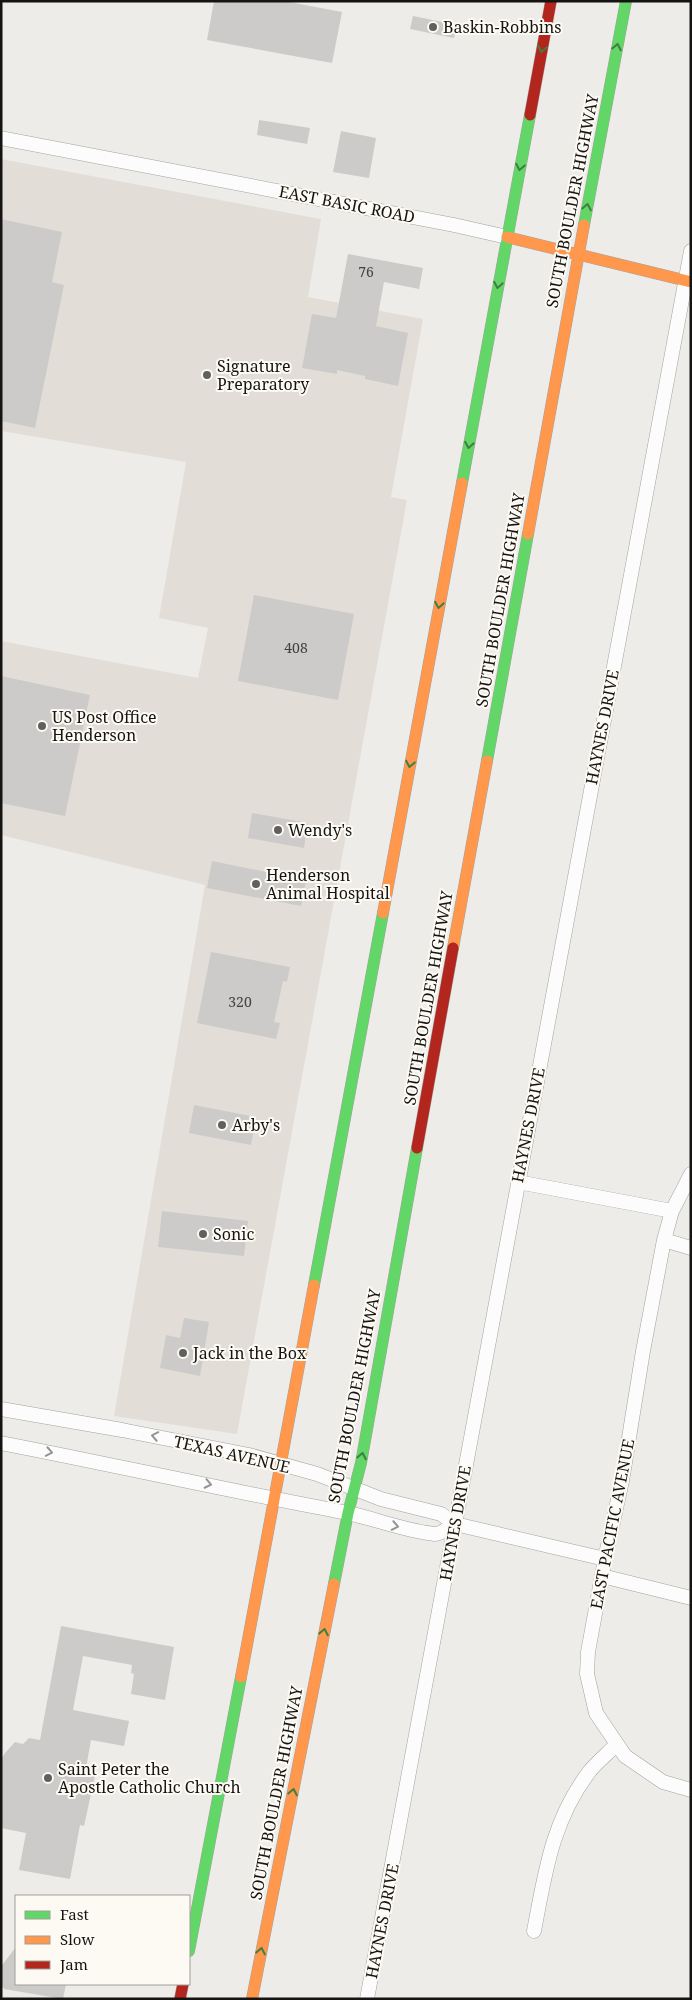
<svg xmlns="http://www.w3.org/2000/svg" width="692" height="2000" font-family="'Noto Serif',serif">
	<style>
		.built { fill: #e2ded7 }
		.building { fill: #cccbc9 }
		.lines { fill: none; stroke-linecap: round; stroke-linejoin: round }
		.street-casing { stroke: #a3a29f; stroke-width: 15 }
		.fast-casing { stroke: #a3a29f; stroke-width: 12 }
		.slow-casing { stroke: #a3a29f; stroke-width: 12 }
		.jam-casing { stroke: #a3a29f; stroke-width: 12 }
		.street { stroke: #fcfcfc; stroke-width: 14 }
		.fast { stroke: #63d668; stroke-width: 11 }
		.slow { stroke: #ff974d; stroke-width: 11 }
		.jam { stroke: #b3261e; stroke-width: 11 }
		.oneway { stroke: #407f41 }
		.oneway2 { stroke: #949493 }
		.poi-dot { fill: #61605d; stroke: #fdfaf4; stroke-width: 2 }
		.labels { text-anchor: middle; stroke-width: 4; stroke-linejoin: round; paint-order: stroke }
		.number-label { font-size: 14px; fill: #434240 }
		.poi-label { font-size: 16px; fill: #151412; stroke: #fdfaf4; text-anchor: start }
		.street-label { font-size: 16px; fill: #151412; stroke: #fdfaf4 }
	</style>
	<rect width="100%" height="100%" fill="#eeece9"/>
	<!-- built -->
	<path class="built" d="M1,159l320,60 -13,78 115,22 -32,178 16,3 -170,934 -123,-18 91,-531 -204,-50v-194l197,37 10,-50 -49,-10 27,-156 -185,-31z"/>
	<!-- building -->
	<path class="building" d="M214,1h70l58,11 -10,51 -125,-23z
		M413,16l44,9 -3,13 -44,-9z
		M259,120l51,8 -3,16 -50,-9z
		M341,131l35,7 -7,40 -36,-6z
		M1,219l61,13 -10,50 12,3 -29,143 -34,-7z
		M348,254l75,14 -4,21 -35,-7 -8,44 32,7 -10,53 -33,-7v-3l-28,-6v4l-35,-6 10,-54 24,4z
		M254,595l100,19 -16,86 -100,-19z
		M1,676l89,19 -25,121 -64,-13z
		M252,813l56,10 -4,25 -56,-10z
		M212,861l94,19 -5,26 -94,-18z
		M211,952l79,15 -3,15 -4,-1 -9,41 6,1 -4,16 -79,-16z
		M194,1105l62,12 -5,28 -62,-12z
		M162,1211l86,10 -4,35 -86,-9z
		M184,1318l25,4 -9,54 -40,-8 6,-33 14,3z
		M61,1626l113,21 -9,53 -34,-6 3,-20 -3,-1 1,-8 -49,-9 -10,54 56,11 -5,25 -33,-6 -5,28 10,3 -12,55 -4,-1 -10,54 -51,-9 7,-37 -25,-5v-68l4,-7 10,-11 8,2 6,-6 11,2z
		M16,1947v37h50l-3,15 -59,-10v-1l-3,-1 1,-22z"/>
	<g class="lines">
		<defs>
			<path id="street" d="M1,138l453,87 53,12
				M691,1174l-19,37 -8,29 -21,111 -21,130 -17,78 -17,93 -1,22 9,39 29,43 38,26 28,8
				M518,1182l154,29
				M664,1240l27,8
				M1,1409l121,21 127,25 68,19 64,25 60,15 14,10 150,35
				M1,1443c114,22 228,48 342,69 31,6 61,19 92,22 6,0 15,-7 20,-10
				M602,1576l89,22
				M534,1931c11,-58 18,-110 55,-159 7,-9 18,-18 27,-27
				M367,1999l324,-1748"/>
			<path id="fast" d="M584,225l42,-224
				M462,483l68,-368
				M487,761l41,-227
				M314,1285l69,-372
				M334,1584l14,-71 13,-50 56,-315
				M189,1951l52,-274"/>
			<path id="slow" d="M507,237l184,45
				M528,534l56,-309
				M383,913l79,-430
				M453,948l34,-187
				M241,1677l73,-392
				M252,1999l82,-415"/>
			<path id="jam" d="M530,115l21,-114
				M417,1148l36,-200
				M180,1999l3,-15"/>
		</defs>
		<!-- street casing -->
		<use href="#street" class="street-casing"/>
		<!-- fast casing -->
		<use href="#fast" class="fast-casing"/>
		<!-- slow casing -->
		<use href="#slow" class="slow-casing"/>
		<!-- jam casing -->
		<use href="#jam" class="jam-casing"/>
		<!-- street -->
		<use href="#street" class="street"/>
		<!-- fast -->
		<use href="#fast" class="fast"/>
		<!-- slow -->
		<use href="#slow" class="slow"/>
		<!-- jam -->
		<use href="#jam" class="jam"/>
	</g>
	<!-- one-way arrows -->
	<defs><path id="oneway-chevron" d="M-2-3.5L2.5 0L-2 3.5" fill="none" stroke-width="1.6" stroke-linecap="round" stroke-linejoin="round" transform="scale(1.25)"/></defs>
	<g class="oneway">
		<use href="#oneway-chevron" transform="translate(617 47) rotate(-79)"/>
		<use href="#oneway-chevron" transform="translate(542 49) rotate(101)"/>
		<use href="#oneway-chevron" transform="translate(520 167) rotate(101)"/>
		<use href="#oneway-chevron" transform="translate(587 207) rotate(-79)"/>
		<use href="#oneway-chevron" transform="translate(498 285) rotate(100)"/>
		<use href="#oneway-chevron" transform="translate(469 445) rotate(100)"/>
		<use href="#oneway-chevron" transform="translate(439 605) rotate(100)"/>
		<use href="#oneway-chevron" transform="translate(410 764) rotate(101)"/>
		<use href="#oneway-chevron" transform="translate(362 1456) rotate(-79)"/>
		<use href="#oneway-chevron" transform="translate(324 1632) rotate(-79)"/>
		<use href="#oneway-chevron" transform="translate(293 1792) rotate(-79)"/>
		<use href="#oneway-chevron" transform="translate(261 1951) rotate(-79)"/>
	</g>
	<g class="oneway2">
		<use href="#oneway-chevron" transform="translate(155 1436) rotate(-169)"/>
		<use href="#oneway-chevron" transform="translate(49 1452) rotate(11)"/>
		<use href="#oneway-chevron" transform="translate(208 1484) rotate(12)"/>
		<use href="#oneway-chevron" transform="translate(395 1526) rotate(11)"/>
	</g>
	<!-- markers -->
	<g class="poi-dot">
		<circle cx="433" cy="27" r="5"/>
		<circle cx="207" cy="375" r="5"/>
		<circle cx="42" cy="726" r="5"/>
		<circle cx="278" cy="830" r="5"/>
		<circle cx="256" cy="884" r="5"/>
		<circle cx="222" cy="1125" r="5"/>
		<circle cx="203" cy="1234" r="5"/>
		<circle cx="183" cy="1353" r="5"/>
		<circle cx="48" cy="1778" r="5"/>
	</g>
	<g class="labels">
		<!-- number labels -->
		<g class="number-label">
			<text x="366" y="277">76</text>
			<text x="296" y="653">408</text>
			<text x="240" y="1007">320</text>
		</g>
		<!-- poi labels -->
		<g class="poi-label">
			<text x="443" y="33">Baskin-Robbins</text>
			<text x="217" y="372">Signature<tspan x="217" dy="18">Preparatory</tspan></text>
			<text x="52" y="723">US Post Office<tspan x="52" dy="18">Henderson</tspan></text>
			<text x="288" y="836">Wendy's</text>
			<text x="266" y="881">Henderson<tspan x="266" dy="18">Animal Hospital</tspan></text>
			<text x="232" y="1131">Arby's</text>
			<text x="213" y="1240">Sonic</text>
			<text x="193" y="1359">Jack in the Box</text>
			<text x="58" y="1775">Saint Peter the<tspan x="58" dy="18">Apostle Catholic Church</tspan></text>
		</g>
		<!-- street labels -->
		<g class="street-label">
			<text transform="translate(572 201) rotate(-79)" y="6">SOUTH BOULDER HIGHWAY</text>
			<text transform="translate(347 204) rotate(11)" y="6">EAST BASIC ROAD</text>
			<text transform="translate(500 600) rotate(-80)" y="6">SOUTH BOULDER HIGHWAY</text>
			<text transform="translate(602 727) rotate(-79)" y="6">HAYNES DRIVE</text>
			<text transform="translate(428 998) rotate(-80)" y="6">SOUTH BOULDER HIGHWAY</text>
			<text transform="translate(528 1125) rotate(-79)" y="6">HAYNES DRIVE</text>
			<text transform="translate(354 1396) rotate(-79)" y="6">SOUTH BOULDER HIGHWAY</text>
			<text transform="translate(232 1454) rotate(13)" y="6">TEXAS AVENUE</text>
			<text transform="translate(455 1523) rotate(-80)" y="6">HAYNES DRIVE</text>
			<text transform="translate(612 1524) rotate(-79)" y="6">EAST PACIFIC AVENUE</text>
			<text transform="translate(276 1793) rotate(-79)" y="6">SOUTH BOULDER HIGHWAY</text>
			<text transform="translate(382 1921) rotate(-79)" y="6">HAYNES DRIVE</text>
		</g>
	</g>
	<!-- border -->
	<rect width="692" height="2000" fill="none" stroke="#151412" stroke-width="5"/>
	<!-- legend -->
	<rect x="15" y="1895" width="175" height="90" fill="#fdfaf4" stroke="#a09e9a"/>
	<rect x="25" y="1911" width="25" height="8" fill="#63d668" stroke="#a09e9a"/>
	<text x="60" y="1920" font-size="15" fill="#151412">Fast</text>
	<rect x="25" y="1936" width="25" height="8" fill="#ff974d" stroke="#a09e9a"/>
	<text x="60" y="1945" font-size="15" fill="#151412">Slow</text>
	<rect x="25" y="1961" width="25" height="8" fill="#b3261e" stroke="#a09e9a"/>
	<text x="60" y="1970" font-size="15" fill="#151412">Jam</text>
</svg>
